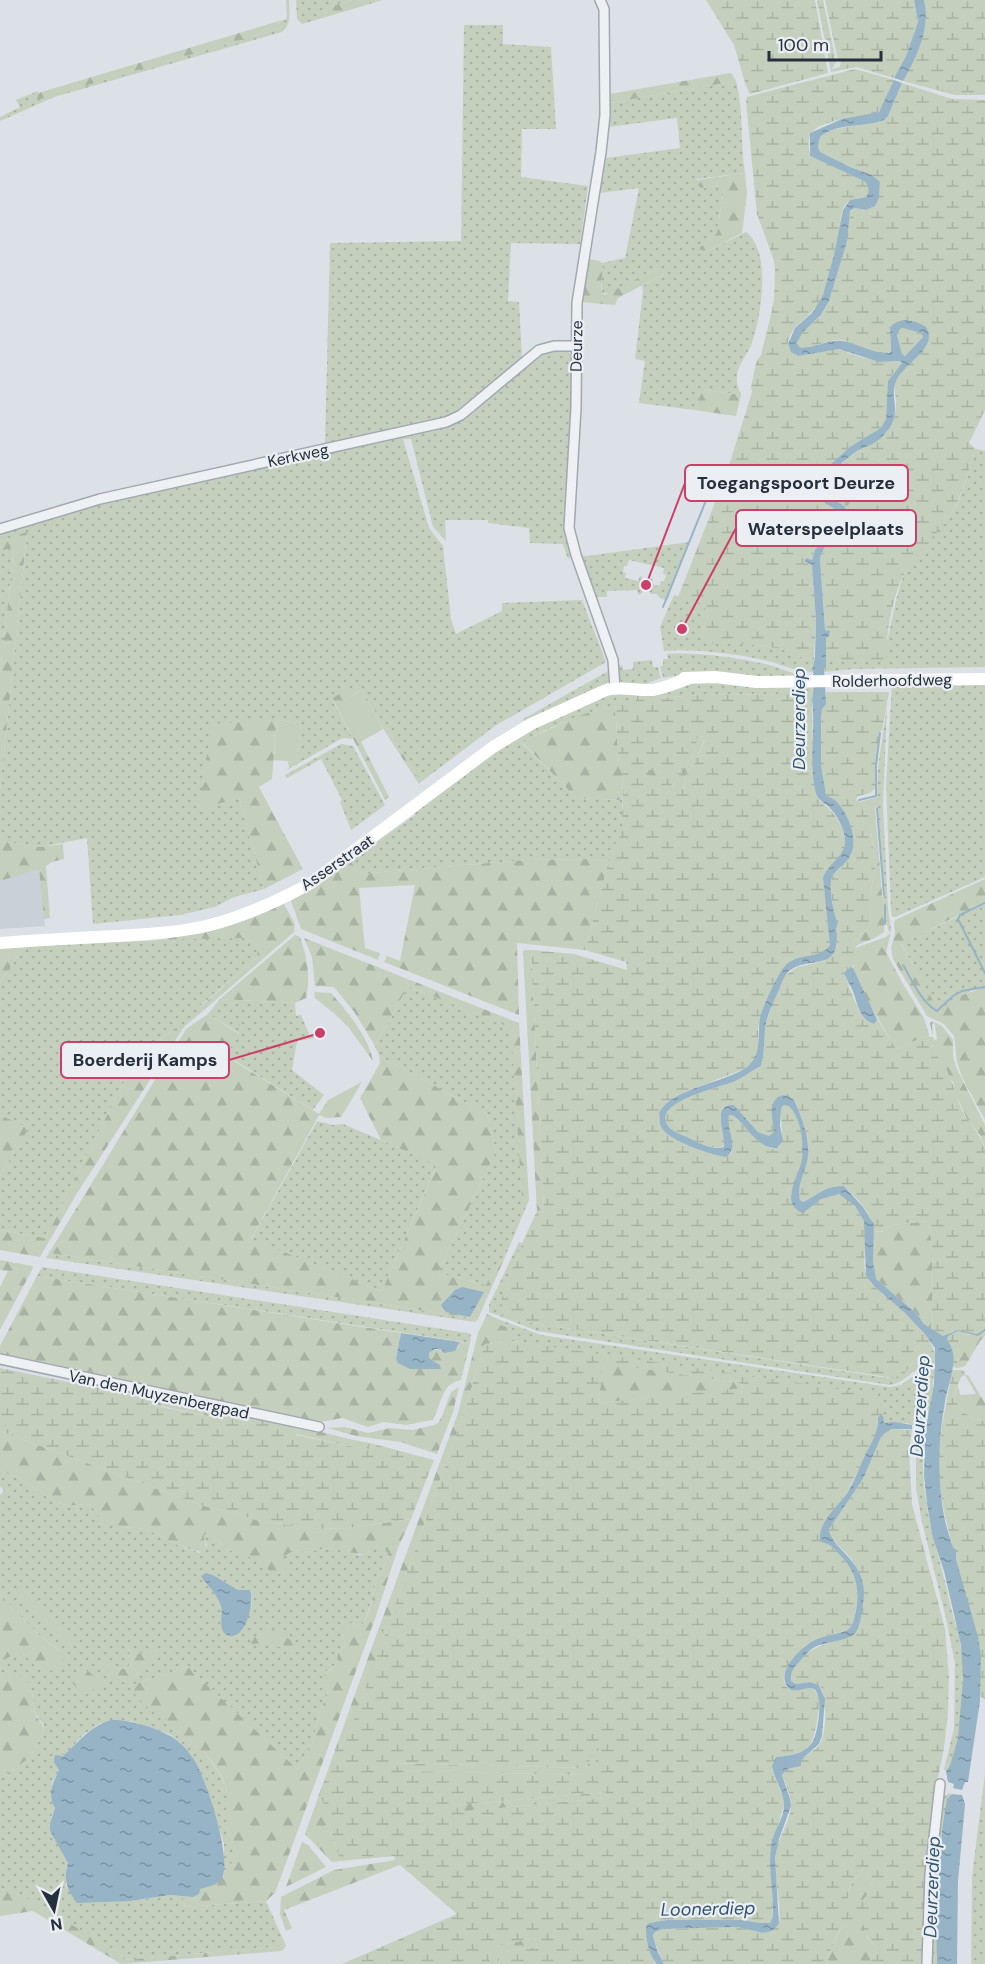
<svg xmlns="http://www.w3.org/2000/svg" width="985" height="1964" font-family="'DM Sans',sans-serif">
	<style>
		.built { fill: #c9d0d8 }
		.grass { fill: url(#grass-dots); fill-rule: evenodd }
		.forest { fill: url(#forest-firs) }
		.wetland { fill: url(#wetland-marsh); fill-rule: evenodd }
		.pitch { fill: #c4d0bd }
		.water { fill: url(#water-ripples); fill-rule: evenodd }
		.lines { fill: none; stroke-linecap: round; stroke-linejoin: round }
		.stream { stroke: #96b4c6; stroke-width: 2 }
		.minor-casing { stroke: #a1a8b0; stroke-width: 12 }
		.minor { stroke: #eef1f4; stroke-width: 9 }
		.secondary { stroke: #fff; stroke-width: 12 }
		.labels { text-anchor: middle; stroke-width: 4.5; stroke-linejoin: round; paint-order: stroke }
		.street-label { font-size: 16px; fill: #26303c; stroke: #ebeff4 }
		.water-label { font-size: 18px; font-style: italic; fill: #30546f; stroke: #ebeff4 }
		.leader { fill: none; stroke: #cc3f67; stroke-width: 2 }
		.callout-dot { fill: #cc3f67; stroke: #ebeff4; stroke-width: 2 }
		.callout { fill: #ebeff4; stroke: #cc3f67; stroke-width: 2 }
		.callout-label { font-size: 18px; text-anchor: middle; font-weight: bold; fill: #26303c }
	</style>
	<defs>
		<pattern id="grass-dots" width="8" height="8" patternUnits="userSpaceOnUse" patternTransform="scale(1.5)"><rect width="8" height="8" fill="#c4d0bd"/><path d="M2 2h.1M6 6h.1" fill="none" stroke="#a8b3a3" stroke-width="1.8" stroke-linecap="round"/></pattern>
		<pattern id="forest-firs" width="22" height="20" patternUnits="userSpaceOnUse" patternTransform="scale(1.5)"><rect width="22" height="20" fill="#c4d0bd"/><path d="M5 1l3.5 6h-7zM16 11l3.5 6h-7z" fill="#a8b3a3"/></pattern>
		<pattern id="wetland-marsh" width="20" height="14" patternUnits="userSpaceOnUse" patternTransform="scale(1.5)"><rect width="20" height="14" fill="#c4d0bd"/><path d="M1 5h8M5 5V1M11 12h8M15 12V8" fill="none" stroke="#a8b3a3"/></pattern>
		<pattern id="water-ripples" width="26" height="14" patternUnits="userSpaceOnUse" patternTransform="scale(1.5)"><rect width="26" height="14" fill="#96b4c6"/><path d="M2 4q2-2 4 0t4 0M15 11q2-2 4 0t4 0" fill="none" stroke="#7a93a2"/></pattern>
	</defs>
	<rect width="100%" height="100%" fill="#dbe1e6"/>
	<!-- built -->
	<path class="built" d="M39,868l6,58 -45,3v-48z"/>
	<!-- grass -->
	<path class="grass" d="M286,0h3c0,12 3,24 -7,32l-228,65 -54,24v-4l20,-10 -4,-7 22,-9v8l243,-71 -2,-6 6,-2 2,-2z
		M296,0h56l-27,8 1,9 -24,7 -5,-5z
		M464,25h39v19l48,3 5,82h-34l-1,48 67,9 -8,58 -69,-1 -3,58 11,1 3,56 -72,58 -125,28 5,-201 131,-2z
		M736,81c8,30 4,62 9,92l-49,6 5,9 20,-3 3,2 -7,46 -18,15 5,5 42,-21c26,19 15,84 6,111 -4,11 -15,22 -15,34 -1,6 2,12 4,18l-35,-5 -5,4 -7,16 -55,-7 6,-42 -10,-2 8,-68 -1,-5 22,-12 -8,-5 -48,25 -6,-1 -1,-30 24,-5 14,-70 -39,5 6,-35 74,-10 -3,-30 -69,9 2,-24z
		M566,349l7,8 -1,198 -4,4 -5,-15 -33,-1 -1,-15 -41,-5v-3h-43l1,21 -13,-14 -22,-88h-8l26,89 14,18 8,73 5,15 46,-23v-8l80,-3 24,62 -111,64 -74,56 -63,-97 -26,14 21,40 -9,-1 -5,2 -52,30 2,-2 -1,-7 9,1 4,-39 -24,-3v-1l-78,91 40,-13 25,92 -30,8 -19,10 -35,8 -87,9 -6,-86 -47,9 -40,-6v-51l27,-257 -27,8v-9l98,-30 350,-79 97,-73z
		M976,449l9,2v216l-132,2 -29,3 2,-10h54c13,-31 12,-62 27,-94 10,-20 31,-35 44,-54 13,-18 17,-45 25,-65z
		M689,542l-22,59 -7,-3 -3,-4h-6l-3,-4 2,-11h3l-1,5 7,2 2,-5h3l2,-6 -3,-1 1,-6 -35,-8 -2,6h-3l-1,6 3,1 -1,5 13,3 2,-5 2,1v16l-4,2 -1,-5 -30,1v6h-11l-16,-40z
		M14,546l-14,128v-123z
		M674,595l32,10 -3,30 93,17 4,5 14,2 -1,13c-16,0 -30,-7 -45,-11 -28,-7 -75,-13 -104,-10l-4,-24z
		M667,654c28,-2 74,4 102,11 14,4 26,10 40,11v2l-130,-3 -16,3 -3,-12h3v-7h5z
		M652,660l1,7h5l3,11 -18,7 -20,-2 -5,-5v-11l4,-2 1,5 10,-1v-7z
		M610,670l-2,12 -4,5 -79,36 -2,-4z
		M694,681l83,6 2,7 -78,1 -57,4 -1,-4z
		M964,683h21v194l-90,40 -3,-1 -1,-6 -5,-124 6,-102c25,1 47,4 72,-1z
		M607,693l29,2 1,6c-40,8 -79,20 -115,42l54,55 46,2c0,11 2,24 -1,34 -3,9 -9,18 -12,27l-19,-2 -64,1 -167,14 -9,-14 65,-45 -2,-4 93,-69z
		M887,706l-4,99 5,103 3,21 -1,5c-5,-12 -6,-25 -7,-37l2,-1 -8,-98 1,-31z
		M341,744l12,2 32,59 -34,25 -11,-28 2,-2 -21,-41 -34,19 -2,-3z
		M985,904v83l-11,2 -32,19h-6l-35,-65z
		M222,937l22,1 14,7 -1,13 -57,48 3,5 -19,16h-7l-36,26 -10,15 -86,170 -45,-8v-54l28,-48 -28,-13v-132l23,-36z
		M408,986l104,42 10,170 7,2 -21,50 -22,35 -48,-12 58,-122 -9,-37 -108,-58 -4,-10z
		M220,999l75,4 1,13 5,-1 9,21h4v2l-17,3 -5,29 32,25 -11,15 -87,-55 13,-22 -31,-19z
		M317,1121l16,4 10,-1 94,40 -55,127 -131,-51z
		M519,1242l3,1 -22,60 19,18 369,57 21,-10 5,-7 20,-1v5c-18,-4 -26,18 -44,20l-353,-54 -48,-19v-7z
		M49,1253l429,66 -3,3 -429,-64z
		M42,1267l426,66 3,2 -1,8 -433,-67z
		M498,1319l43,16 349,52 11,-2 18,-13 3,8 -7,46 -8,-3h-23l-6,-21 -365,-61 -9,1 -7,-18z
		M931,1367h4c-4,21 0,46 -15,63l5,6c-9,60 15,118 27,176 3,12 8,23 9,35 3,28 3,64 -3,92 -2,9 -6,17 -8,26l-2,2v-3l-1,6h-3l10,-42 1,-64 -9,-46 -24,-96 -6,-34v-44l8,-63 -1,-11z
		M0,1471c22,5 38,23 59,32 12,5 24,-1 32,4 6,3 8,10 12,14l12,2 7,5c21,-4 36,7 54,16 7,4 16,5 23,9l8,-7 -3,-10 3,-4 6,2 8,11 34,12 38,-7 14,2 20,-4 21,3 11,4h8l3,-9 5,-1 13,6c1,12 -7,16 -10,27 -6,15 -7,33 -16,47l-11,-2 -8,11 2,11 -7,8 -1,11 -11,8 2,17 -1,7 -8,17 -6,30 -16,26 -109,-102 -59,19c29,26 88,66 97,104 4,12 1,24 2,37 1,23 20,23 -4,44v-27l-19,-61 -9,-21 -15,-19 -12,-9 -38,-13 -31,2 -17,12 -17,19 -7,2 -4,6 4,8 -7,13 3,25 -4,9 4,22 5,6 8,18 -2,6v18l25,15 15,-1h24l40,-6 13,1 2,11 81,-6 20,45 -162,14 -6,-8 -112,-65 -3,4 -3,-2v-111l30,-20 14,-28v-5l-9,-12 -3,-22 -24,-20 -8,3v-13l20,-8 7,3c3,7 11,10 16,16l17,-21 -22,-17 -38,-39v-100l4,-4 -4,-5zM206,1573l7,2 25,15h12c8,18 -8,34 -19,46 -14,-6 -7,-23 -12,-35 -2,-7 -10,-14 -15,-20zM127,1648l11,6 3,15 -3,5 -14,8 -28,-23c10,5 21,12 32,9l4,-10z
		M985,1773v191h-14l1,-87z
		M950,1793l2,2c-3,12 -8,25 -10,37 -7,43 -5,88 -5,132h-8l1,-48 11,-119z"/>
	<!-- forest -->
	<path class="forest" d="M352,0h31l-57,17 -1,-9z
		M286,19l-7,3 2,6 -244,72 1,-7z
		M730,73l2,1 4,7 -126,22v-9z
		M745,173l2,20 -5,40 -38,20 -5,-5 18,-15 7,-45 -3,-3 -20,3 -3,-2 -2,-6z
		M588,259l12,2 3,4 -2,24 1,4 3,2 51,-26h5l3,5 -46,24 -3,7 -34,-3z
		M706,390l35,5 -5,21 -42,-6 7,-16z
		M824,480c10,3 30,-1 28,14 0,5 -3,10 -4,15l-27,-16 -2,-5z
		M27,532l-27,258v-116l14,-127 -14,4v-10z
		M358,685l63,97 -2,2 -60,-93 -18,12 23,37 -3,2 28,55 -4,3 -53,-102z
		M615,705l4,59 62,11 1,-5 13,-16 1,-16 8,-2 4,1 -4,4 -9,22 -8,9 -5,22 -8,-12 -1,7 -2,-4 -48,-14 -1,29 -46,-2 -54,-56 53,-25z
		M277,719l-5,60 -13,8 44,82 -39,20 -25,-92 -41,14 14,-87z
		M878,797v8l-3,2 7,88 3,9 -1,28 -9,6 -18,7 -2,3 31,-11 5,-4 -5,19 17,32 21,34 5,17 -33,14 -30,-51 -13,-30c6,-9 2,-16 0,-26l18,-16 -1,-31 5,-26 -6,-59 -5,-6 -5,-2z
		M0,841l40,6 23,-3 1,15 -12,3 -6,4 4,52 -6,1 -5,-50 -39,12z
		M590,859l19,2 -24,89 -68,-7 2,72 -135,-53 3,-6 13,5 15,-76 -56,3 6,60 15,5 -2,7 -77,-31 -10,-28 22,-13 37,-28 9,14 167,-14z
		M985,879v23l-84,42 36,64h5l15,-11 28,-10v133l-23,-43 -5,-15 -3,-26 -10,-12 -17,-8 -34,-57 -2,-11 4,-14 -1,-11 1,-3z
		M284,904l11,20 -1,8 -91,79 -3,-4 57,-49 1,-13 -14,-7 -100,2 71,-10 37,-12z
		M295,935l5,2c7,21 11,39 6,61l-11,5 -75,-4z
		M304,938l215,85 10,177 -7,-1 -11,-171 -103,-42 -33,60 -20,-33 -21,-26 -19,-1 -3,-29z
		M23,947l-23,36v-35z
		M525,950h6l13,263 -7,-2 -14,-260z
		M314,992l17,1c16,18 37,43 42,68l-24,-33 -13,-13 -21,-17z
		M208,1014l31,20 -13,22 93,58 9,-14 34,-18 -21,35 -15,1 -7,-3 -68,124 131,52 55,-126 -56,-25 -21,-42 20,-35 -1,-7 108,58 9,37 -58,122 48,12 22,-35 -30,69 -429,-66 137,-224z
		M932,1021l10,5 11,14v16l3,11 29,58v23l-5,-13 -13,-16 -12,-26 -2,-11 -26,-33 6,-3 1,-6 3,-1 -2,-15 -2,-1 -1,2 1,12 -3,-14z
		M177,1027h7l-108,168 -36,62 -40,-7v-20l45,8 86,-170 11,-15z
		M0,1115l29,13 -29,48z
		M929,1221c5,36 4,71 2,108l-7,-5 -8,-11 -40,-34c-5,-13 -4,-35 -3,-48l9,1 10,-7z
		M0,1260l32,6 1,2 -33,62v-43l8,-16 -8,-1z
		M37,1276l364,57 -5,25 44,7 -11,-7v-5c8,-6 19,-4 29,-5l2,-6 10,1 -1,4 -8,33c-22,5 -18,24 -29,40l-26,5 -23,-3 -15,5 -26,-9 -27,5 -315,-66v-11z
		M487,1314l11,5 -1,5 15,5 2,4 -2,5 -8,2v2l-19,2 -23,75 -72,200 -7,-2 75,-204 20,-80z
		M960,1331c11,4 15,7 25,0v5l-5,5 -14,24 -3,2 -6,1z
		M604,1362l136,21 3,6 -145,14z
		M965,1375h3l17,28v18c-19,-3 -22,-9 -32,-24l5,-12 2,10 16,-1z
		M459,1387l-6,25 -16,42 -37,-12 -44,-6 -29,-8 18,-1 23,6 22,-5 23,2 21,-5 4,-2 4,-7 9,-24z
		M152,1399l75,15 -1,6 -74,-16z
		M297,1427c25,4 48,12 73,16l-1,6 -25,-4 -48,-11z
		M0,1431l201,74 60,16 57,8 31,-1 62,-9 -13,29 -22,68 -101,277 -9,8 -81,6 -2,-11 10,1 7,-8 23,-12 1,-6c20,-18 10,-18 4,-40 -4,-15 2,-31 -3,-46 -16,-46 -71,-60 -96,-99l59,-19 109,102 16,-26 6,-30 8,-17 1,-7 -5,-11 3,-5 11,-9 1,-11 7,-8 -2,-11 2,-8 6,-3 11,2c10,-14 10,-32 16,-47 3,-11 11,-15 10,-27l-13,-6 -5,1 -3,9h-2l-38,-7 -20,4 -14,-2c-6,5 -9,7 -16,5l8,8 1,7 -16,1 -14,-14c-11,2 -25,-5 -34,-12 -6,-5 -7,-11 -15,-13l-3,4 2,12 -2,4c-6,0 -9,-1 -14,-3 -5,-2 -10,-3 -14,-5 -18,-9 -33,-20 -54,-16l-8,-5 -11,-2c-4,-4 -6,-11 -12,-14 -8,-5 -20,1 -32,-4 -21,-9 -37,-27 -59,-32z
		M22,1591l7,2 43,42 2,8 -4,1c-10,-5 -49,-41 -51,-52z
		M0,1595l38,39 25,20 1,5c-6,7 -11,14 -21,13 -5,-6 -13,-9 -16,-16l-7,-3 -20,8z
		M274,1630l20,12 1,16 -23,-16 -20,2 -2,-6z
		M378,1630l7,4 -56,190 11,37 -8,1 -27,-28z
		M126,1647l12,7 15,-5 3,6c-11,11 -21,25 -37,28l-19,-16 -4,-8c10,5 21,12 32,9l4,-10z
		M79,1668l9,3 17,14 -16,6 -10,-1 -8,-8 1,-4z
		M8,1671c14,2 24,12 25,27 1,5 0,10 2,15 2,7 8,9 9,17l-14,28 -30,20v-104z
		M598,1744l2,9 -10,22 -188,-4 -10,-8 194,5z
		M606,1792v6l-147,14 -2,-7z
		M302,1842l6,3 18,22 -40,20z
		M406,1847l39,9 -45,9 -116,45 8,18 -6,3 -6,-17 1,-17 53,-27 61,-10 -1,-4 -34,3z
		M863,1873h6l4,6 -6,16 -4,5 -16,1c1,-12 5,-22 16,-28z
		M6,1886l112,66 6,8 162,-14 -4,5 -161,13 -88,-53 -33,5v-27l3,2z
		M852,1917h9l3,4 3,16 9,11 -3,9 -5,7h-41c4,-17 11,-36 25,-47z
		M535,1938l2,9 -39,6 2,11h-10l-1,-14 6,-4z"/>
	<!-- wetland -->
	<path class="wetland" d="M706,0h109l13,73 -78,21 -4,-8 -12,-41z
		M817,0h6l13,62 -4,7 8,-2 1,-7h-3l-13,-60h89l4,22 -12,34 -12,22 -38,-11 -25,5z
		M924,0h61v95h-30l-52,-14c13,-28 28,-49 21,-81z
		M855,69l39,11 -13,29 -4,4c-15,3 -55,7 -65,19 -5,6 -3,17 -2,24l54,25c5,5 6,10 2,16 -8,1 -16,2 -21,8 -6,9 -4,22 -7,32 -4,20 -9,48 -19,66 -9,15 -31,23 -31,43l7,9c15,2 28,-7 43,-6 5,1 9,4 14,5 17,6 30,9 48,7l2,4 -10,10 -6,44 -5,9 -30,18 -39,35v9l-9,4v2l10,-2c8,9 21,12 28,21l-26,35 -3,10 -6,-1 -1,2 7,4 4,55 -2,39 -14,-2 -5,-5 -36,-7 -53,-2 -3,-8 2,-30 -27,-8 48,-122 26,-83 -1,-5 5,-24 5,-8 10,-40 3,-16 1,-29 -1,-9 -17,-47 -11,-113 1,-4z
		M902,83l50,16 33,1v310l-16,33 7,6c-8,21 -13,46 -25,65 -11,18 -29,32 -41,50 -17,24 -24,69 -24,98h-60v-24l3,-2v-5l-4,-1 -5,-75 6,-10 22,-25c2,-6 -1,-9 0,-14 1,-5 5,-9 5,-14 -1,-12 -20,-9 -29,-12 8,-8 22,-21 31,-27 11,-7 22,-10 31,-20 7,-8 10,-19 10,-30 0,-8 -3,-15 0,-23 8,-19 39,-26 31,-52h-37l1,23c-15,9 -35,-9 -50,-11 -15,-1 -30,10 -43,7 -3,-15 16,-22 24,-33 9,-13 11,-28 16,-43 6,-20 10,-38 12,-59l5,-4 11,2 9,-4 4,-8 1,-16 -8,-7 -22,-8 -30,-15 -2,-5 2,-10c18,-15 56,-9 67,-20 2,-3 13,-29 15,-34z
		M903,328l18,5 2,4 -18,19 -3,-2 -5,-19 2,-6z
		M778,687h36l-2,12 1,74 6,27c15,11 36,37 21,56 -6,8 -14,12 -17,22l7,57v11l-6,6 -33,9 -7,6 -21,42 -5,20 1,17 -6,16 -9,7 -57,22 -20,12 -8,10c1,5 0,10 2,14 7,14 51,28 65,30l6,-5 -5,-25 2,-12 5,1 22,23 16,10 7,-2c6,-10 1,-26 2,-39l3,-3h5c12,13 17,40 13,56 -3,11 -8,22 -11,33l12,19c7,-4 10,-11 18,-14 12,-6 18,-7 28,2 7,6 14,13 16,22 5,20 -9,46 8,62 16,15 68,53 61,75l-20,1 -10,13 -10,4 -375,-57 -18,-6 3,-8 -4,-4 22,-60 15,-32 7,2 -13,-263 43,4 53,16 -1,-8 -41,-12 24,-89 6,-17 5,-8 2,-10 1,-55 47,8 3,10 2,-9 5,-2 3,13 4,-19 8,-9 11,-25 -3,-2 -6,2 -2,16 -13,16 -1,5 -62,-10 -4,-60 21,-4 1,-5 6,-1 2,4 56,-4 77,-1z
		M825,692h64l-7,39h-2l-5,57 -5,5 -12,3 -2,4 8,4 5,5 6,60 -5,26 1,31 -18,16c4,15 8,23 -9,29 1,6 15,42 19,46 2,3 5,4 8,6l6,-3 -1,-3 20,32 33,-14v2h4l2,6 -7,7c25,12 25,49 39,69 8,11 13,16 18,29v181l-8,5 -20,-3h3l-3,37 -5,-1v-19l-5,-8 1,-5 6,-2 -1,-2 -9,6 -13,-8c2,-37 3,-71 -2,-108l-37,4c-6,7 -10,7 -19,6 4,-13 -19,-36 -29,-45 -21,0 -25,9 -41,16l-3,-2c-3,-15 4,-28 7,-42 4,-19 -5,-38 -11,-56l-23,2 1,28 -5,4 -11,-4 -24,-27h-7l-5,3 -2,10 5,25 -1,3c-11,5 -25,-3 -35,-8 -6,-3 -16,-6 -20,-11 -21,-24 52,-40 64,-45 10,-4 19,-12 28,-16l4,-39 8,-25 11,-26 14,-9 26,-6 8,-5 5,-10 -1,-20 2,-2c-4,-9 -10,-38 -6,-47 4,-9 13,-13 18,-21 9,-17 -1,-40 -12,-53 -3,-3 -8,-5 -12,-7 -9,-25 -4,-56 -5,-81 0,-8 5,-15 4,-23z
		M513,1341l365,54 5,21 -5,1 -2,18 -28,56 -26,36 -2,13c4,3 8,4 12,7 22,18 29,35 24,63 -2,9 -3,16 -10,21 -10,2 -22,5 -31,9 -12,5 -41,33 -28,47 9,9 22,-5 29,5 5,6 3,15 2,23 -5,32 -8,39 -42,42l-4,13 10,25 2,10 -13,45 2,67 -2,6h-11l-18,-3h-75l-18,3 6,39 2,2h-157l-2,-11 39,-6 -2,-9 -39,8 1,3 -8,2 1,13h-148l115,-50 -57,-49 -6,-9 -54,5 -20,-68 23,-63 6,4 36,-100 -7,-4 5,-13 7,2 72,-200 23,-75zM604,1363l136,20 3,5 -145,15zM598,1745l1,8 -10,22 -186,-4 -10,-8 193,5zM606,1792l-1,6 -146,14 -2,-7z
		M0,1368l152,31v5l10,3 64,13 1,-6 70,13 -1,8 48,10 25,4 1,-6 64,17 -23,59 -62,9 -31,1 -57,-8 -60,-16 -201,-74z
		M952,1370h12l1,5 -4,2 -8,20c10,15 13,21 32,24v278l-6,-3 2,-39 -25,-98v-9l-3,-2c-8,-31 -17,-64 -14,-96 2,-28 9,-55 13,-82z
		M912,1428l-3,24 3,52 33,125 4,47 -1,38 -4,34 -8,40 -11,176h-57l5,-7 3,-9 -12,-16v-11l-3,-4c-21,0 -30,30 -34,47h-163l-11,-26 2,-6 8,-3 74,-2 26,6 9,-2 7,-7c3,-21 -5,-43 -4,-65 1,-19 15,-36 16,-53 0,-11 -5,-22 -9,-31l5,-6 14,-3v-6c6,-6 15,-10 19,-16 7,-13 7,-46 0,-58l-10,-4 -14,2 -5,-3c-1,-33 43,-37 64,-48 11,-27 13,-57 -8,-79 -7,-8 -18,-15 -18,-26l34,-49 19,-44 10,-6 17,1zM863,1873h6l4,6 -6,16 -4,5h-15c-1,-11 4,-21 15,-27z"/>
	<!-- pitch -->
	<path class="pitch" d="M360,691l23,38 -19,11 -24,-37z
		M277,720l24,3 -4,39 -23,-2z"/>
	<!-- water -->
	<path class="water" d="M914,0h10c7,28 -7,56 -21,81l-9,-3 12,-22 12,-34z
		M894,80l8,3 -14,33 -4,4c-21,8 -46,2 -64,17l-2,10 2,5 30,15 22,8 8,7 -1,16 -4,8 -9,4 -11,-2 -5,3 -3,30 -18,60 -8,14 -19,18 -5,10 2,4c12,3 28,-8 43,-6 16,2 27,12 47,12l2,-2 -1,-24c10,-10 23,-8 36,0 13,20 -21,36 -29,52 -10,19 9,34 -14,57 -7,7 -15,10 -24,14 -9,5 -37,29 -40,38 5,14 26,11 31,27 -5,18 -27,25 -30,44l5,71 5,1 -1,5 -3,2v29l-2,2 2,35 -4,5 -1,7v50l5,29c4,3 9,4 12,8 11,13 21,36 12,53 -4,9 -14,12 -18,21 -4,9 2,39 6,46l-2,5c7,48 -29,25 -49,45 -4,5 -6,11 -8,17 -5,10 -13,28 -14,39 -1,12 -1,25 -4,37 -9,4 -18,12 -28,16 -12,5 -85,21 -64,45 4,5 14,8 20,11 10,5 24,13 35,9 2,-13 -14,-44 10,-42l24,27 11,4 5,-4c-1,-10 -5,-24 1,-32 4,-6 11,-6 16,-2 5,3 7,11 9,16 5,13 9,27 8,41 -1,15 -12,29 -8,45l3,2c16,-7 20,-16 41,-16l19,21 11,17 -1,37 3,18 40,34 8,11 19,12 15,-6 19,4 8,-5v2l-7,5 -20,-5 -10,5 -1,4c14,16 1,43 -2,62 -7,38 -8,76 -1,114 2,11 6,21 9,32l3,1v10l22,78 3,19 -1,45 -12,81h-3l-3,8 -9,-2 1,-4 -6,-2 -2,-11 4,-6 8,-27 5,-58 -2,-35 -17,-74 -11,-33 -6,-34 -3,-29 1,-39 -5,-5v-5l7,-4 7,-38 1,-36 -11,-15 -19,-20 -31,-27 -8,-10 -2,-55 -9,-15 -16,-12 -18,5 -18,14c-25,-9 -3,-39 -1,-54 2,-17 -1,-41 -13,-53l-5,-1 -3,3 -1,18 3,15 -6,7c-18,2 -31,-22 -43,-32l-5,-1c-3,17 11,32 -3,42 -15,-2 -58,-16 -65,-30 -2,-4 -1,-9 -2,-14 12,-25 66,-30 88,-46 18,-14 8,-39 15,-56 5,-12 15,-36 23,-45 12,-14 35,-6 45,-21l-7,-67c4,-14 20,-19 22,-35 1,-13 -8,-28 -17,-37 -5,-4 -11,-7 -12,-13 -8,-30 0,-64 -4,-94l2,-12 -1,-20 2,-10 1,-37 -4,-55 -7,-4 1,-3 6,2 3,-10 26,-35c-7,-9 -20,-12 -28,-21l-9,2 -1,-2 9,-4v-9l39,-35 30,-18 5,-9 2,-38 14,-18 -2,-2 -21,1 -40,-13 -41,7 -7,-4 -3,-8 7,-16 18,-16 10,-17 11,-40 9,-45 7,-10 16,-3c4,-6 3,-11 -2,-16l-54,-25v-23l32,-14 37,-7zM903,328l18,5 2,4 -18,19 -3,-2 -5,-19 3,-6z
		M851,967l2,1 23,49 1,3 -3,4c-16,-5 -16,-21 -22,-35 -3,-6 -6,-10 -8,-17z
		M462,1287l22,5 -14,25 -24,-5 -5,-7 14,-15z
		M401,1333l59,9 -5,9 -11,2 -3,-4h-6l-6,4v5l11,7 1,4h-31l-12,-6 -2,-5z
		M881,1415l2,1 1,7 11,-1 17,3v4h-20l-10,6 -19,44 -34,50c2,20 34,29 35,63 0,8 -3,34 -8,40 -5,8 -29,10 -39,14 -7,3 -12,9 -17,15 -6,6 -10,11 -9,20l5,3 14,-2 9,3 6,14 -3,37 -3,8 -18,16v6l-14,3 -5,6 8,24 1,7 -12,33 -4,19 4,66 -7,7 -9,2 -26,-6 -74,2 -8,3 -2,4 4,14 7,14h-7c-9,-11 -11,-24 -11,-38l3,-3 18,-3h75l18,3h10l3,-6c1,-25 -6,-51 -1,-75 2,-12 12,-24 12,-36 0,-15 -10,-26 -12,-40l4,-9c12,-1 26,-2 35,-13 7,-7 13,-49 3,-55 -6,-3 -15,3 -23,1 -19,-15 8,-41 22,-49 9,-5 23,-7 33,-10 7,-4 8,-12 10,-20 4,-24 0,-40 -17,-57 -3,-3 -6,-7 -10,-9 -3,-2 -6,-2 -9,-4 -3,-19 20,-36 29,-51 6,-10 9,-20 14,-30 7,-17 15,-23 15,-43z
		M206,1573l7,2 25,15h12c5,11 -4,49 -20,46 -13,-2 -7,-20 -9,-29 -3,-13 -13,-20 -20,-31z
		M111,1720c18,-1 56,10 69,23 5,4 11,12 15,18 11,18 39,101 26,119 -4,5 -14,7 -21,9l-1,5 -6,3 -23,-2 -40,6 -53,2c-10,-13 -14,-24 -9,-40l-18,-32v-8l5,-15c-8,-13 -2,-26 4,-38l-5,-8 1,-7 8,1c16,-14 27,-30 48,-36z
		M952,1794l10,1 3,9 -7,77 -1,83h-20l-1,-45 6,-89 5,-31z"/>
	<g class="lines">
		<!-- stream -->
		<path class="stream" d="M663,607l50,-124
			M859,800l17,-4v-31l4,-32
			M877,808l7,87
			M885,924v-19
			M903,965c9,15 18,37 34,46l16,-15 9,-5 23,-4
			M985,973l-27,-54 2,-4 25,-12"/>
		<defs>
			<path id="minor" d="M600,0l4,9 1,106 -4,37 -24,151 -1,105 -7,120 7,27 37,105 2,28
				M0,529l100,-30 346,-77 15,-7 78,-65 15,-4h22
				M0,1359l319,68
				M927,1964l3,-90 10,-90"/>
		</defs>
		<!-- minor casing -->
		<use href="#minor" class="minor-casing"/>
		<!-- minor -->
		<use href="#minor" class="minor"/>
		<!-- secondary -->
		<path class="secondary" d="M684,678l31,-1 42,5 228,-3
			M0,943c38,-3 76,-5 115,-7 30,-2 61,-3 91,-10 37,-9 72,-25 105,-43l182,-136 38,-23 75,-34c15,-4 32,1 47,0 13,-2 25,-8 37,-12"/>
	</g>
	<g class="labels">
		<!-- street labels -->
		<g class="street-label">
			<text transform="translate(576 346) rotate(-89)" y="6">Deurze</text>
			<text transform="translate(298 455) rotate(-12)" y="6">Kerkweg</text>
			<text transform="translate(892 680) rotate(-1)" y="6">Rolderhoofdweg</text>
			<text transform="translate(337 862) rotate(-35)" y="6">Asserstraat</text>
			<text transform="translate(159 1394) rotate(12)" y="6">Van den Muyzenbergpad</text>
		</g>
		<!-- water labels -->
		<g class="water-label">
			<text transform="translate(799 719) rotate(-90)" y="6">Deurzerdiep</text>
			<text transform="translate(920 1406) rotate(-86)" y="6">Deurzerdiep</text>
			<text transform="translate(932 1887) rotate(-88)" y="6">Deurzerdiep</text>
			<text transform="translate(708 1909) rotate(-1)" y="6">Loonerdiep</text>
		</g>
	</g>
	<!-- callouts -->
	<path class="leader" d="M646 585L685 483M682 629L736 528M320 1033L229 1060"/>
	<g class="callout-dot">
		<circle cx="646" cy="585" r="6"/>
		<circle cx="682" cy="629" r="6"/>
		<circle cx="320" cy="1033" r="6"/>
	</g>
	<g class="callout">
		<rect x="685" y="465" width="223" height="36" rx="6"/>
		<rect x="736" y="510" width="180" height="36" rx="6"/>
		<rect x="61" y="1042" width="168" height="36" rx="6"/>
	</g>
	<g class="callout-label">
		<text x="796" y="489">Toegangspoort Deurze</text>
		<text x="826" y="535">Waterspeelplaats</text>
		<text x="145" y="1066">Boerderij Kamps</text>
	</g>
	<!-- north arrow -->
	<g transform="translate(54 1910) rotate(171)" stroke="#ebeff4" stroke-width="4.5" paint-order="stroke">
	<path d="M0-4.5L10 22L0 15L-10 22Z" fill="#26303c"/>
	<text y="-9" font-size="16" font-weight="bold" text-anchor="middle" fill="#26303c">N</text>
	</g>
	<!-- scale -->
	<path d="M769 51v9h112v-9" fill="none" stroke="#26303c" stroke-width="3"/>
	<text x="778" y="51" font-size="18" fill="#26303c" stroke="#ebeff4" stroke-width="4.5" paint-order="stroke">100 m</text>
</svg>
